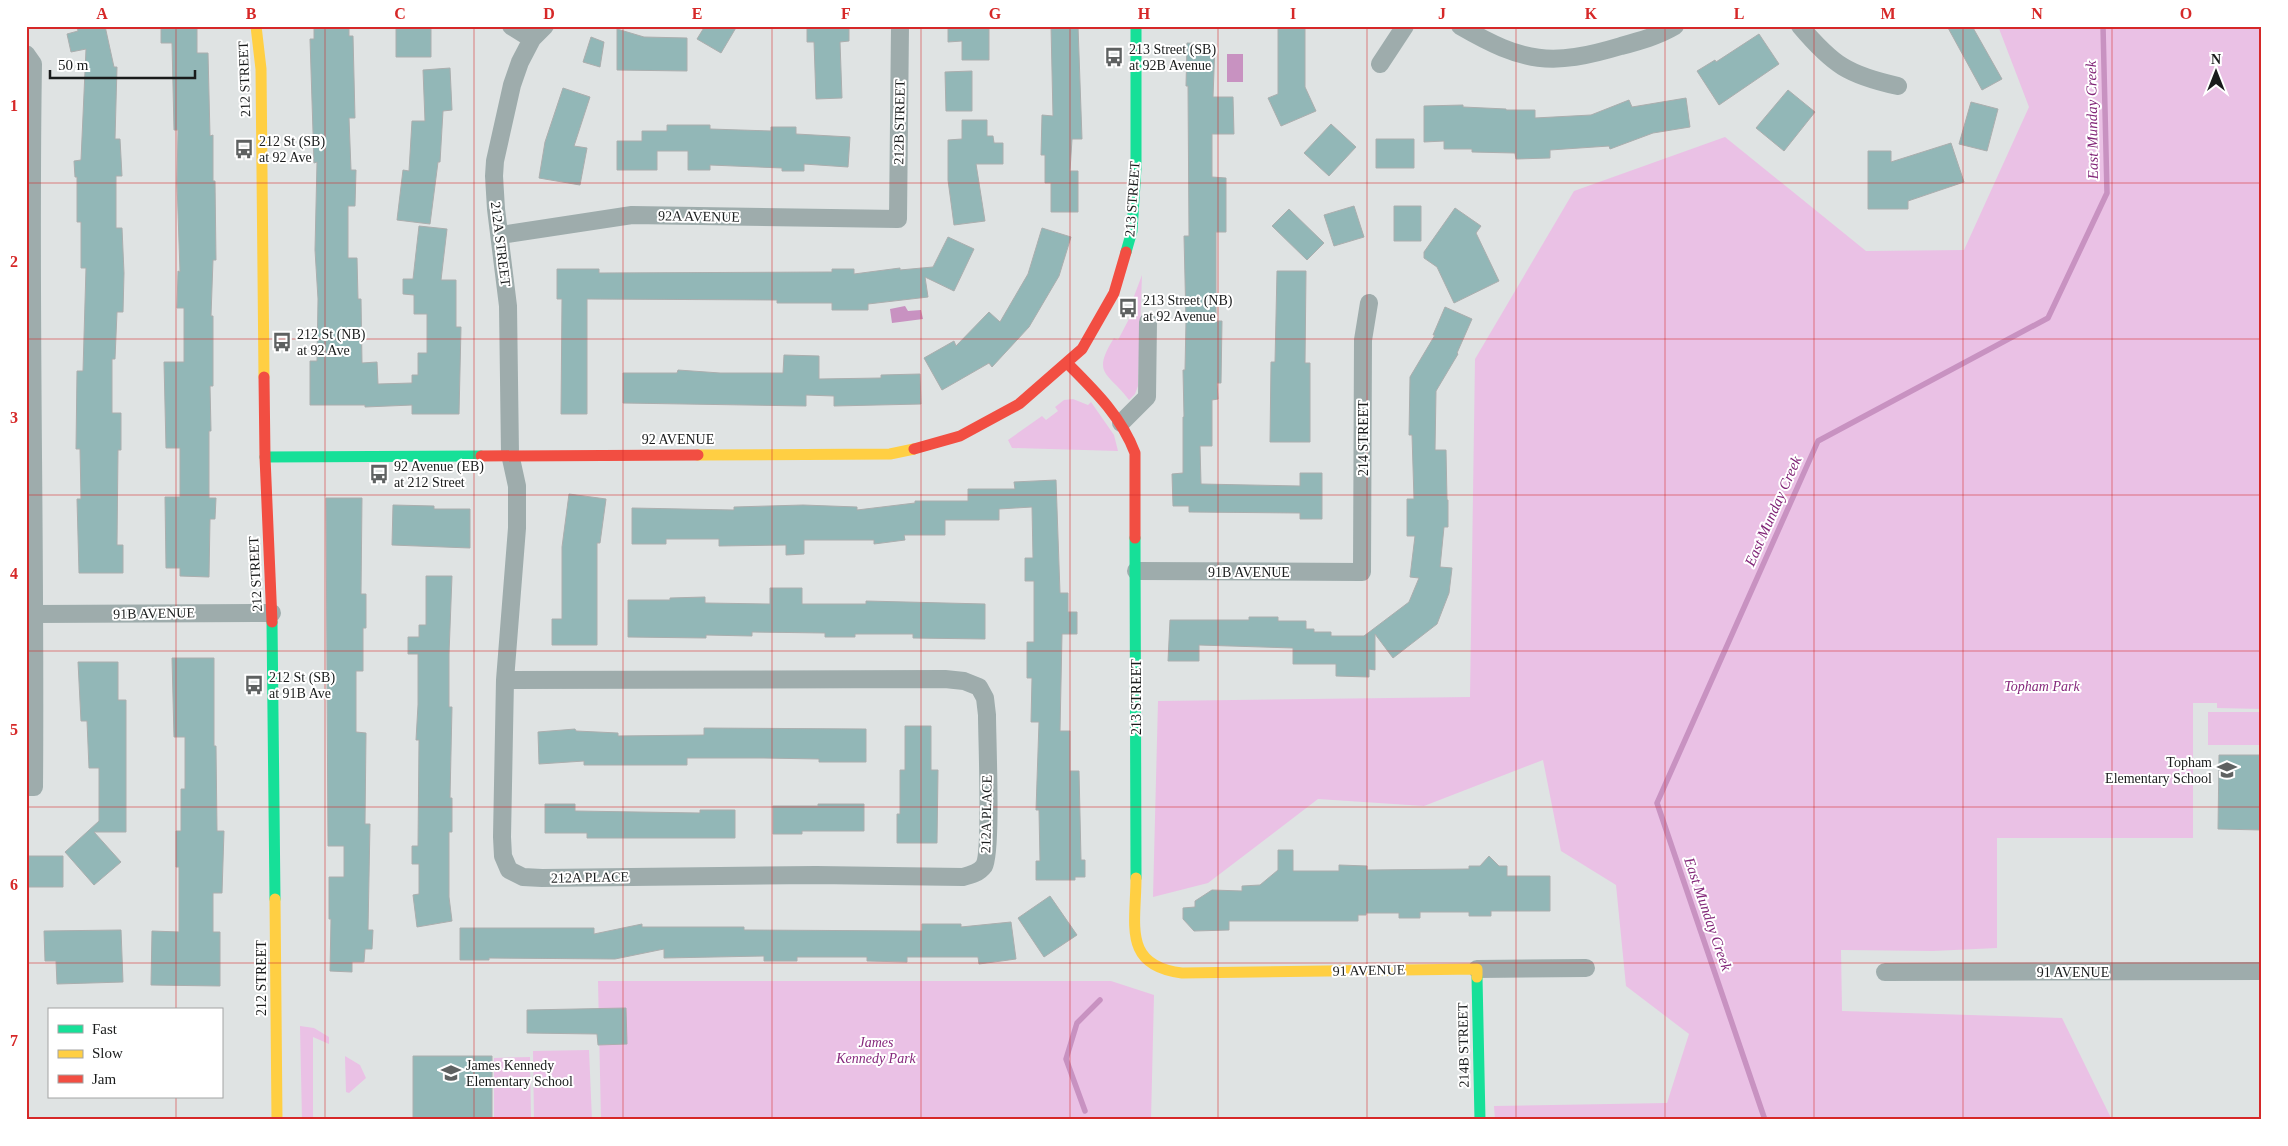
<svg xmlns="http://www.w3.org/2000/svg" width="2288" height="1146" font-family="'Times New Roman',serif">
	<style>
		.green { fill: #eac1e5 }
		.water { fill: #c892c1 }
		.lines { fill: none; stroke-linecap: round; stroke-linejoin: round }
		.stream { stroke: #c892c1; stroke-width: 5.5 }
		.building { fill: #92b7b7; stroke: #abaeae }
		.street { stroke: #9eacac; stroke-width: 18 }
		.fast { stroke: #16e098; stroke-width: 11 }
		.slow { stroke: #ffcf43; stroke-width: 11 }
		.jam { stroke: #f24e42; stroke-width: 11 }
		.grid { fill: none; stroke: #d62828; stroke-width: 1; stroke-opacity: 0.55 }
		.labels { text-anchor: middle; stroke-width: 4; stroke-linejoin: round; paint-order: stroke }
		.poi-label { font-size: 14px; fill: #191b1b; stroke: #fff; text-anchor: start }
		.street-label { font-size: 14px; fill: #191b1b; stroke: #fff }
		.park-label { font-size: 14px; font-style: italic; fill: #86297c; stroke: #fff }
		.water-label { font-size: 15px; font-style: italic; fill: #812477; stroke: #fff }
		.neatline { fill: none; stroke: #d62828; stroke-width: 2 }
		.grid-label { font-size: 16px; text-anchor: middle; font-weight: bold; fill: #d62828 }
	</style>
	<rect width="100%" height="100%" fill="#dfe3e3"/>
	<!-- green -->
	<path class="green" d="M1998,26h264v683l-45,-1v-5h-24v135h-196v110l-64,3 -92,-1 1,61 220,7 50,102h-617l-1,-14 173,-3 22,-69 -63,-48 -10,-101 -55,-34 -18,-91 -119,46 -106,-7 -110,84 -55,14 5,-196 312,-4 5,-338 99,-168 151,-54 141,114 98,-1 65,-143z
		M1142,275l-4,111 -3,8 -6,6c-21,-28 -38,-25 -15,-62l4,2 12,-23 -3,-2z
		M1073,399l15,6 3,-3 23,33 4,16 -106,-3 -4,-8 34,-24 4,4 12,-9 -3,-4 9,-7z
		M2208,712h54v33h-54z
		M598,981h513l43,14 -3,125h-550z
		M300,1026l14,2 15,9v7l-16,-7v83h-11z
		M589,1050l3,70h-58l-1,-69z
		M345,1056l15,9 6,13 -17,15 -3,-1z
		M530,1057l1,63h-37v-62z"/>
	<!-- water -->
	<path class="water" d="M1227,54h16v28h-16z
		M905,306l3,5 13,-1 2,9 -31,4 -2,-14z"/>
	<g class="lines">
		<!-- stream -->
		<path class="stream" d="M1085,1111l-19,-52 11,-36 23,-23
			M1765,1120l-108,-317 161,-362 230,-123 59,-125 -4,-167"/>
	</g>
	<!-- building -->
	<path class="building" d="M77,26h28l9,41h3l-2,72h5l2,37h-6v52h6l2,45 -1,39h-6l-2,47h-3v54h9v37h-3l-1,95h6v28h-44l-2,-74h4l-1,-50h-4l1,-78h6l3,-103h-5v-46h-4v-45h-2l-1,-16 7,-1 5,-111 -15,3 -4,-18 11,-3z
		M161,26h36v27h11l2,83 3,-1v46h2l1,79h-3l-2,56h2v70h-3l1,45h-2v67h7l-1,21h-5l-1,58 -29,-1v-8h-14l-1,-71h15v-49h-14l-2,-86h20v-54h-7l1,-37 2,1 -3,-90 1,-52h-4l-2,-87h-11z
		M314,26h35v10h4l2,82h-6l2,52h5l-1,36h-7v52h9l1,41h3l1,64 15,-1 1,22 34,-1v-8h6v-22h9v-39h-13v-19l-11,-1v-15h10l6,-53 28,3 -6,51h15v47h5l-2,87h-47v-9l-47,2v-2h-55v-44h7l1,-62 -3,-49 2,-88 -3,1 -4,-124h4z
		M396,26h35v31h-35z
		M705,26h32l-16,27 -24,-14z
		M807,26h42v15l-9,1 2,56 -26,1 -2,-57h-7z
		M948,26h41v34h-27v-19l-14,1z
		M1051,26h27l4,113h-10l-2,32h8v41h-27v-29h-6v-28h-4l1,-40 11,1z
		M1278,26h27v61l11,24 -35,15 -13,-28 10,-4z
		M1947,26h25l30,53 -20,11z
		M617,29l27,8 43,1v33l-70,-1z
		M1759,34l20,30 -60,41 -22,-34 18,-11 1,2z
		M591,37l13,5 -4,25 -17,-5z
		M1187,43l28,1 -2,53h20l1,37h-22v43l14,1v54h-10v89h6l-1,62h-4l1,16 -6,1v46h-12l1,38 99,2v-13h22v46h-22v-6l-111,-1v-6h-16l-1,-32 11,-1v-56h1l-1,-47h2l1,-49 -2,-85h5l-1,-150h-2z
		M450,68l2,42 -9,1 -3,51h-2l-8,62 -33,-4 6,-50 6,1 3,-50h13l-2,-51z
		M972,71v40h-26l-1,-39z
		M563,88l27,9 -16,49 13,2 -7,37 -41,-7 6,-36z
		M1788,90l27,22 -31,39 -28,-23z
		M1686,98l4,29 -37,6 -43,16 -1,-3 -59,4v8l-34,1 -1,-6 -43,-1v-3h-28v-8l-20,1v-36l39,-1v2l43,2v1h29v8l56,-3 38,-15 3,7z
		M1971,102l27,7 -11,42 -28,-7z
		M962,120h25v16h6l1,7h9v21h-27l9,57 -31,4 -6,-45v-40l14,-1z
		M1331,124l25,23 -27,29 -25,-23z
		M667,125h43v4l61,2v-4h25v7l54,3 -2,30 -44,-3v7h-22v-3l-72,-3v5h-22v-19h-31v19h-40v-29h25v-10h25z
		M1376,139h38v29h-38z
		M1951,143l13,39 -56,19v8h-40v-58h23v11z
		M1354,206l10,31 -30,9 -10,-31z
		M1394,206h27v35h-27z
		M1455,208l26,18 -5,7 23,48 -45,22 -17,-36 -13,-9v-6z
		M1289,209l35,34 -17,17 -35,-34z
		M1042,228l29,9 -12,39 -30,51 -37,40 -3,-4 -47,27 -18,-32 30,-17 2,5 33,-34 11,10 28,-48z
		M948,237l26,12 -20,42 -29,-14 3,20 -60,7v6h-36v-7h-55v-3l-190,-1v115h-26l1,-115h-5v-30h42v4l233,-1v-3h22v5l46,-6v2l33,-3z
		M1277,271h29l-1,92h5v79h-40l1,-80h4z
		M1445,307l27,12 -15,34 1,1 -22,37 -1,59h11l1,50h1v27h-4l-4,40 12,1 -3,25 -12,31 -44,34 -18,-24v36l-6,-1v8l-33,-1v-12h-43v-16l-94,-3v16h-31l2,-41h79v-3h29v4h28v8h8v3h17v4h33l45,-34 10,-24 -9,-1 5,-41h-8v-37h7l-2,-64h-3l1,-58 25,-42h-2z
		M784,355l35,1v23l62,-1v-3l39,-1 1,30 -87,2v-10l-28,-1v11l-183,-3v-30h54l1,-3 42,3h63z
		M1056,480l4,113h8v19h9v22h-15l-2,97h10v40h9l2,89h4v17h-10v3h-39v-19h4l-1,-51h-3l3,-88h-8l1,-44h-5v-36h7v-61h-9v-23h8l-1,-51 -33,2v11h-54v15h-41l1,5 -31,4v-4h-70v14l-18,1v-10l-67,1v-7h-53v5h-34v-36l102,2v-3l69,-2 54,2v3l58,-7v-2h53v-12h47l-1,-7z
		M569,494l37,5 -6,44h-3v102h-45v-26h10v-72z
		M326,498h36l-1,96h5v34h-3v43h-7v61l10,1 -1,91h5l-2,106h5l-1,19h-7l-1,13h-12v10l-22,-1 1,-52h-2v-42h15v-31h-16z
		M393,505l41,1v3h36v39l-78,-3z
		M426,576h26l-3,78v53h3l-2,91h2v34h-3v65l3,24 -35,6 -4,-32 6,-1v-30h-7v-18h6l1,-106h-3l2,-35v-51h-10v-17h11v-12h7z
		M770,588h32v16h64v-3l119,3v35l-72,-1v-4h-58v3h-30v-4l-73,-1v4l-46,-1v3l-78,-1v-37h42v-2l35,-1v6l65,1z
		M172,658h42v88h2l1,85h7l-2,62h-9v39h7v54l-69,-1 1,-54 27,1v-65h-3v-36h5v-42h4v-52h-11z
		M78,662h40v38h8v132h-32l27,30 -27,23 -29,-33 34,-31v-53h-10l-2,-47h-6z
		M905,726h26v44h7l-1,73h-40v-29h3v-44h5z
		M704,728l162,1v33h-47v-3l-55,-1h-77v7h-103v-4l-45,3 -1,-32 37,-3 1,2 42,2v3l86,-1z
		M2219,755h43v75l-44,-1z
		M545,804h30v7l125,2v-3h35v28h-148v-5h-42z
		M818,804h46v27h-62v3h-29v-28h45z
		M1278,850h15v21h46v-6l28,1v4l102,-1v-3h11l9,-10 10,10h8v10h43v35h-59v5h-22v-4h-49v6h-21v-5h-33v2h-8v6h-129v9l-35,1 -11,-12v-11l12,-1v-6l17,-11 30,1v-5l18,-1 18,-15z
		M26,856h37v31h-37z
		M1050,896l27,39 -33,22 -26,-39z
		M1011,922l5,37 -37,5 -1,-7h-71v5l-40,-1v-4h-70v4h-33v-5l-100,2v-9l-49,10 -126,-1v2h-29v-32h134v6l48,-10v3h102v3l178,1v-7h39v3z
		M121,930l2,52 -66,2 -1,-23h-11l-1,-30z
		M626,1008l1,36 -29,1 -1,-11 -70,-1v-23z
		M413,1056h79v64h-79z"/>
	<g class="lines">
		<!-- street -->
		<path class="street" d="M511,26l21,13
			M1460,26c64,37 91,41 161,20 19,-5 37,-10 54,-20
			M1800,26c33,39 48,49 98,60
			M26,54l7,10c-4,241 3,482 1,723h-8
			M1380,64l25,-38
			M500,235l132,-20 266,4 2,-193
			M1121,423l26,-26 1,-75
			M1136,571l226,1 1,-232 6,-37
			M35,614l237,-1
			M505,680l440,-1 19,2 15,6 6,11 2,17c0,24 5,137 -3,151 -5,7 -13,9 -21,11l-147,-2 -274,3 -19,-1 -14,-7 -6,-14 -1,-19 3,-157 12,-152v-42l-7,-32 -2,-148 -12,-97 -2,-33 1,-15 17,-76 8,-23 12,-23 13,-13
			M1477,969l109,-1
			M1885,972l377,-1"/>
		<!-- fast -->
		<path class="fast" d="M1126,252l6,-21 4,-63v-142
			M265,457l216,-1
			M1135,538l1,340
			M272,622l3,277
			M1477,977l3,143"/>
		<!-- slow -->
		<path class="slow" d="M256,26l5,43 3,308
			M698,455l192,-1 24,-5
			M1136,878c0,46 -14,88 46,95l295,-4v8
			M275,899l2,221"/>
		<!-- jam -->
		<path class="jam" d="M1067,363c27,27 54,53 68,90v85
			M264,377l1,80 7,165
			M914,449l46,-13 59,-32 63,-55 32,-56 12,-41
			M481,456l217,-1"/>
	</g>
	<!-- grid -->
	<path class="grid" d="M176,26v984M325,26v1094M474,26v1094M623,26v1094M772,26v1094M921,26v1094M1070,26v1094M1218,26v1094M1367,26v1094M1516,26v1094M1665,26v1094M1814,26v1094M1963,26v1094M2112,26v1094M26,183h2236M26,339h2236M26,495h2236M26,651h2236M26,807h2236M26,963h2236M176,1097v23"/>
	<!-- icons -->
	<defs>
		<symbol id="bus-bare" viewBox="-9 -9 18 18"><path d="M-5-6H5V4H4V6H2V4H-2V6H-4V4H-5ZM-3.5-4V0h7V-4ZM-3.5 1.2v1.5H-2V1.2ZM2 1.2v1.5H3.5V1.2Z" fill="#5e6161" stroke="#fff" stroke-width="2.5" paint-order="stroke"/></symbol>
		<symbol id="school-bare" viewBox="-9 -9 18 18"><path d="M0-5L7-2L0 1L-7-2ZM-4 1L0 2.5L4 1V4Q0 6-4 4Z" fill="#5e6161" stroke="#fff" stroke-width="2.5" paint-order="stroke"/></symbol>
	</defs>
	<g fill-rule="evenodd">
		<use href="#bus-bare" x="1100" y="43" width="28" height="28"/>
		<use href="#bus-bare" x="230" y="135" width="28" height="28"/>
		<use href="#bus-bare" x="1114" y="294" width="28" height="28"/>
		<use href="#bus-bare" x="268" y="328" width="28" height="28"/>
		<use href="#bus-bare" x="365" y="460" width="28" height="28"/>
		<use href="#bus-bare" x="240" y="671" width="28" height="28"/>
		<use href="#school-bare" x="2213" y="756" width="28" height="28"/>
		<use href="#school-bare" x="437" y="1059" width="28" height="28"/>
	</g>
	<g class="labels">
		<!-- poi labels -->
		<g class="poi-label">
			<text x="1129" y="54">213 Street (SB)<tspan x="1129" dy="16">at 92B Avenue</tspan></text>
			<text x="259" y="146">212 St (SB)<tspan x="259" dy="16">at 92 Ave</tspan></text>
			<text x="1143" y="305">213 Street (NB)<tspan x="1143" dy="16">at 92 Avenue</tspan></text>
			<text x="297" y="339">212 St (NB)<tspan x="297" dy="16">at 92 Ave</tspan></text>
			<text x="394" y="471">92 Avenue (EB)<tspan x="394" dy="16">at 212 Street</tspan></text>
			<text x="269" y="682">212 St (SB)<tspan x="269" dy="16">at 91B Ave</tspan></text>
			<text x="2212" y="767" text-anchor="end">Topham<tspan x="2212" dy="16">Elementary School</tspan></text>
			<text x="466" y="1070">James Kennedy<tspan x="466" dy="16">Elementary School</tspan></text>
		</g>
		<!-- street labels -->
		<g class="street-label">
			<text transform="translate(244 79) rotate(-92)" y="5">212 STREET</text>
			<text transform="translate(899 122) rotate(-89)" y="5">212B STREET</text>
			<text transform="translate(1132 199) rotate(-86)" y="5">213 STREET</text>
			<text transform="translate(699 216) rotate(1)" y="5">92A AVENUE</text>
			<text transform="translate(501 244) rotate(83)" y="5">212A STREET</text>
			<text transform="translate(1363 438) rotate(-90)" y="5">214 STREET</text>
			<text x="678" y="444">92 AVENUE</text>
			<text x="1249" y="577">91B AVENUE</text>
			<text transform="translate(255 574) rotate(-93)" y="5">212 STREET</text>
			<text transform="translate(154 613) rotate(-1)" y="5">91B AVENUE</text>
			<text transform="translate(1136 697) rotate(-90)" y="5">213 STREET</text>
			<text transform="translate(986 814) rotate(-89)" y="5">212A PLACE</text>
			<text transform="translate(590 877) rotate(-1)" y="5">212A PLACE</text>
			<text transform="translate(1369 970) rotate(-1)" y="5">91 AVENUE</text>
			<text x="2073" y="977">91 AVENUE</text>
			<text transform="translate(261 978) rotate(-90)" y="5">212 STREET</text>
			<text transform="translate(1463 1045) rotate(-91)" y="5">214B STREET</text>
		</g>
		<!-- park labels -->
		<g class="park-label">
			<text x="2042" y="691">Topham Park</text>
			<text x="876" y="1047">James<tspan x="876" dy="16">Kennedy Park</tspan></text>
		</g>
		<!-- water labels -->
		<g class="water-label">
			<text transform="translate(2092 120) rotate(-91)" y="5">East Munday Creek</text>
			<text transform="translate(1773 511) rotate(-66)" y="5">East Munday Creek</text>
			<text transform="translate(1708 914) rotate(71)" y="5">East Munday Creek</text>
		</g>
	</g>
	<!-- border -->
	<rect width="2288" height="1146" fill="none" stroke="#ffffff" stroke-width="55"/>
	<!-- legend -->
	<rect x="48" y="1008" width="175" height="90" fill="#ffffff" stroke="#a3a4a4"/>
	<rect x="58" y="1025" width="25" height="8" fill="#16e098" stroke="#a3a4a4"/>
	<text x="92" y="1034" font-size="15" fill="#191b1b">Fast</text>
	<rect x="58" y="1050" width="25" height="8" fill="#ffcf43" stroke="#a3a4a4"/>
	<text x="92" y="1058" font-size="15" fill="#191b1b">Slow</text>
	<rect x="58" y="1075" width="25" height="8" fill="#f24e42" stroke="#a3a4a4"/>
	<text x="92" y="1084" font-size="15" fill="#191b1b">Jam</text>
	<!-- north arrow -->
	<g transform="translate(2216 72)" stroke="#ffffff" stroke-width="4" paint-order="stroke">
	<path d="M0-4L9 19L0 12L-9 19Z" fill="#191b1b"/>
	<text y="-8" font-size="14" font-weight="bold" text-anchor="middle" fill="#191b1b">N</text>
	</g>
	<!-- scale -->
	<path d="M50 70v8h145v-8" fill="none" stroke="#191b1b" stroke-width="2.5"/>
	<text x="58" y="70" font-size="15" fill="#191b1b" stroke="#ffffff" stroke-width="4" paint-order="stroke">50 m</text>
	<rect x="28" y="28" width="2232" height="1090" class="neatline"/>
	<g class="grid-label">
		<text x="102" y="19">A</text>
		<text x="251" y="19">B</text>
		<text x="400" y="19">C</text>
		<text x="549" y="19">D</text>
		<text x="697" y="19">E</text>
		<text x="846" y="19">F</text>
		<text x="995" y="19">G</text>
		<text x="1144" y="19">H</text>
		<text x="1293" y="19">I</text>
		<text x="1442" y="19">J</text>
		<text x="1591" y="19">K</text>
		<text x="1739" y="19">L</text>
		<text x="1888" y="19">M</text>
		<text x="2037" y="19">N</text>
		<text x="2186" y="19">O</text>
		<text x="14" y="111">1</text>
		<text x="14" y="267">2</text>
		<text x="14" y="423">3</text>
		<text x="14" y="579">4</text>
		<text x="14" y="735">5</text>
		<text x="14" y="890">6</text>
		<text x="14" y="1046">7</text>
	</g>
</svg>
